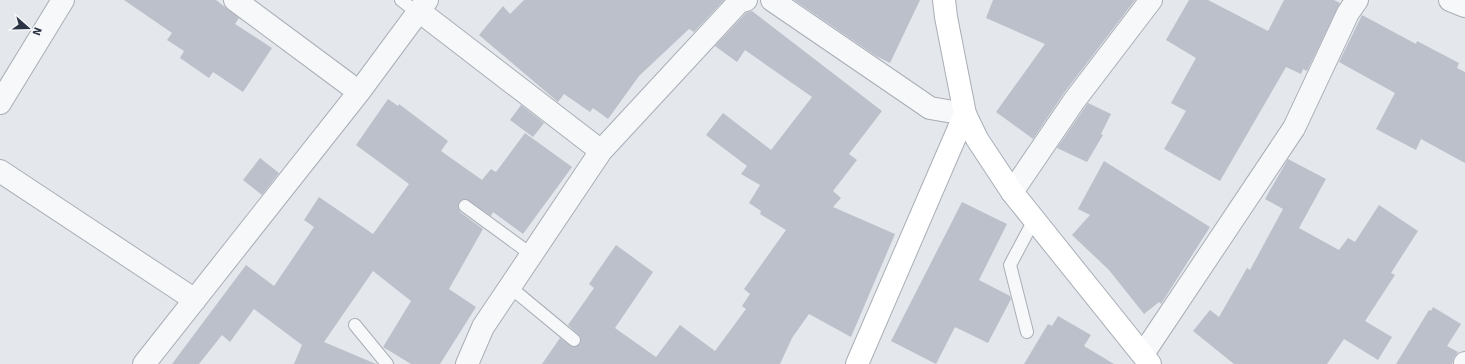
<svg xmlns="http://www.w3.org/2000/svg" width="1465" height="364" font-family="Signika,sans-serif">
	<style>
		.building { fill: #bbc0ca }
		.lines { fill: none; stroke-linecap: round; stroke-linejoin: round }
		.lane-casing { stroke: #a9aeb7; stroke-width: 14 }
		.street-casing { stroke: #a9aeb7; stroke-width: 24 }
		.secondary-casing { stroke: #a9aeb7; stroke-width: 24 }
		.lane { stroke: #f7f8fa; stroke-width: 12 }
		.street { stroke: #f7f8fa; stroke-width: 22 }
		.secondary { stroke: #fff; stroke-width: 22 }
	</style>
	<rect width="100%" height="100%" fill="#e4e7ec"/>
	<!-- building -->
	<path class="building" d="M124,0h92l23,18 -4,6 37,24 -29,44 -30,-20 -4,6 -29,-20 4,-7 -17,-11 5,-7z
		M524,0h200l-30,32 -5,-3 -50,47 -31,43 -15,-11 -3,4 -26,-18 -6,8 -79,-67 24,-29 7,8z
		M794,0h126l-30,63 -14,-7z
		M993,0h142l-71,93 -31,46 -37,-27 49,-68 -59,-26z
		M1189,0h19l60,31 16,-31h50l6,3 -33,68 -4,-2 -2,5 -15,-7 -66,114 -56,-32 22,-38 -15,-8 25,-45 -30,-18z
		M752,11l130,100 -33,43 8,6 -24,31 8,7 -8,9 62,27 -44,103 -42,-23 -17,24 -12,26h-238l18,-26 12,9 8,-3 1,-7 -13,-12 26,-37 -5,-4 27,-39 37,27 -38,56 41,29 24,-32 35,26 31,-42 -4,-3 8,-12 -6,-5 42,-59 -26,-16 1,-3 -12,-8 11,-18 -19,-11 6,-8 -41,-31 17,-22 48,37 41,-53 -67,-47 -8,12 -22,-16 31,-33z
		M1362,15l54,29 1,-3 42,22 -2,5 8,4v91l-44,-24 -5,11 -40,-21 19,-36 -56,-31z
		M388,99l10,7 1,-2 49,37 -7,10 41,29 9,-11 5,3 29,-39 47,34 -49,67 -30,-22 -2,4 -25,-17 -7,3 -1,4 2,6 23,17 -34,60 27,18 -36,57h-29l-28,-17 28,-46 -38,-30 -49,71 52,22h-82l8,-19 -48,-36 -24,33 -8,-7 -23,29h-27l74,-99 28,21 40,-59 -10,-7 15,-23 54,37 36,-50 -53,-39z
		M1088,103l23,11 -10,20 2,1 -16,27 -30,-14z
		M521,105l23,18 -11,14 -23,-17z
		M260,158l19,15 -17,22 -19,-15z
		M1288,159l38,20 -27,49 40,22 9,-12 7,4 24,-37 39,26 -27,42 4,2 -30,46 27,16 -14,23 -34,-21 -17,25h-93l-41,-33 17,-21 9,7 28,-49 3,2 33,-61 -18,-10z
		M1104,161l106,66 -49,77 -2,-2 -15,12 -35,-44 -37,-35 18,-20 -12,-6z
		M962,202l45,22 -28,56 31,16 1,3 -23,44 -33,-16 -19,37 -45,-23z
		M1433,307l28,17 -14,22 11,6 -4,5 -2,7h-56l33,-54 2,1z
		M1058,316l33,19 -7,11 30,18h-90l24,-40 4,2z"/>
	<g class="lines">
		<defs>
			<path id="lane" d="M401,0l17,13
				M465,206l67,49
				M510,287l64,53
				M355,325l32,39
				M1027,332l-17,-67 24,-45"/>
			<path id="street" d="M235,0l124,92
				M772,0l158,108 35,6
				M1450,0l15,6
				M419,11l182,140
				M0,103l63,-103
				M0,171l195,129
				M1012,192l62,-91 77,-101
				M1143,354l151,-226 54,-115 9,-13
				M144,364l215,-272 68,-92
				M467,364l16,-37 118,-176 138,-149 7,-2
				M1465,364v-1"/>
			<path id="secondary" d="M944,0l2,17 19,97 12,25 35,53 138,172
				M857,364l108,-250"/>
		</defs>
		<!-- lane casing -->
		<use href="#lane" class="lane-casing"/>
		<!-- street casing -->
		<use href="#street" class="street-casing"/>
		<!-- secondary casing -->
		<use href="#secondary" class="secondary-casing"/>
		<!-- lane -->
		<use href="#lane" class="lane"/>
		<!-- street -->
		<use href="#street" class="street"/>
		<!-- secondary -->
		<use href="#secondary" class="secondary"/>
	</g>
	<!-- north arrow -->
	<g transform="translate(28 28) rotate(110)" stroke="#f4f6f9" stroke-width="3" paint-order="stroke">
	<path d="M0-3L7 15L0 10L-7 15Z" fill="#2b3445"/>
	<text y="-6" font-size="11" font-weight="bold" text-anchor="middle" fill="#2b3445">N</text>
	</g>
</svg>
